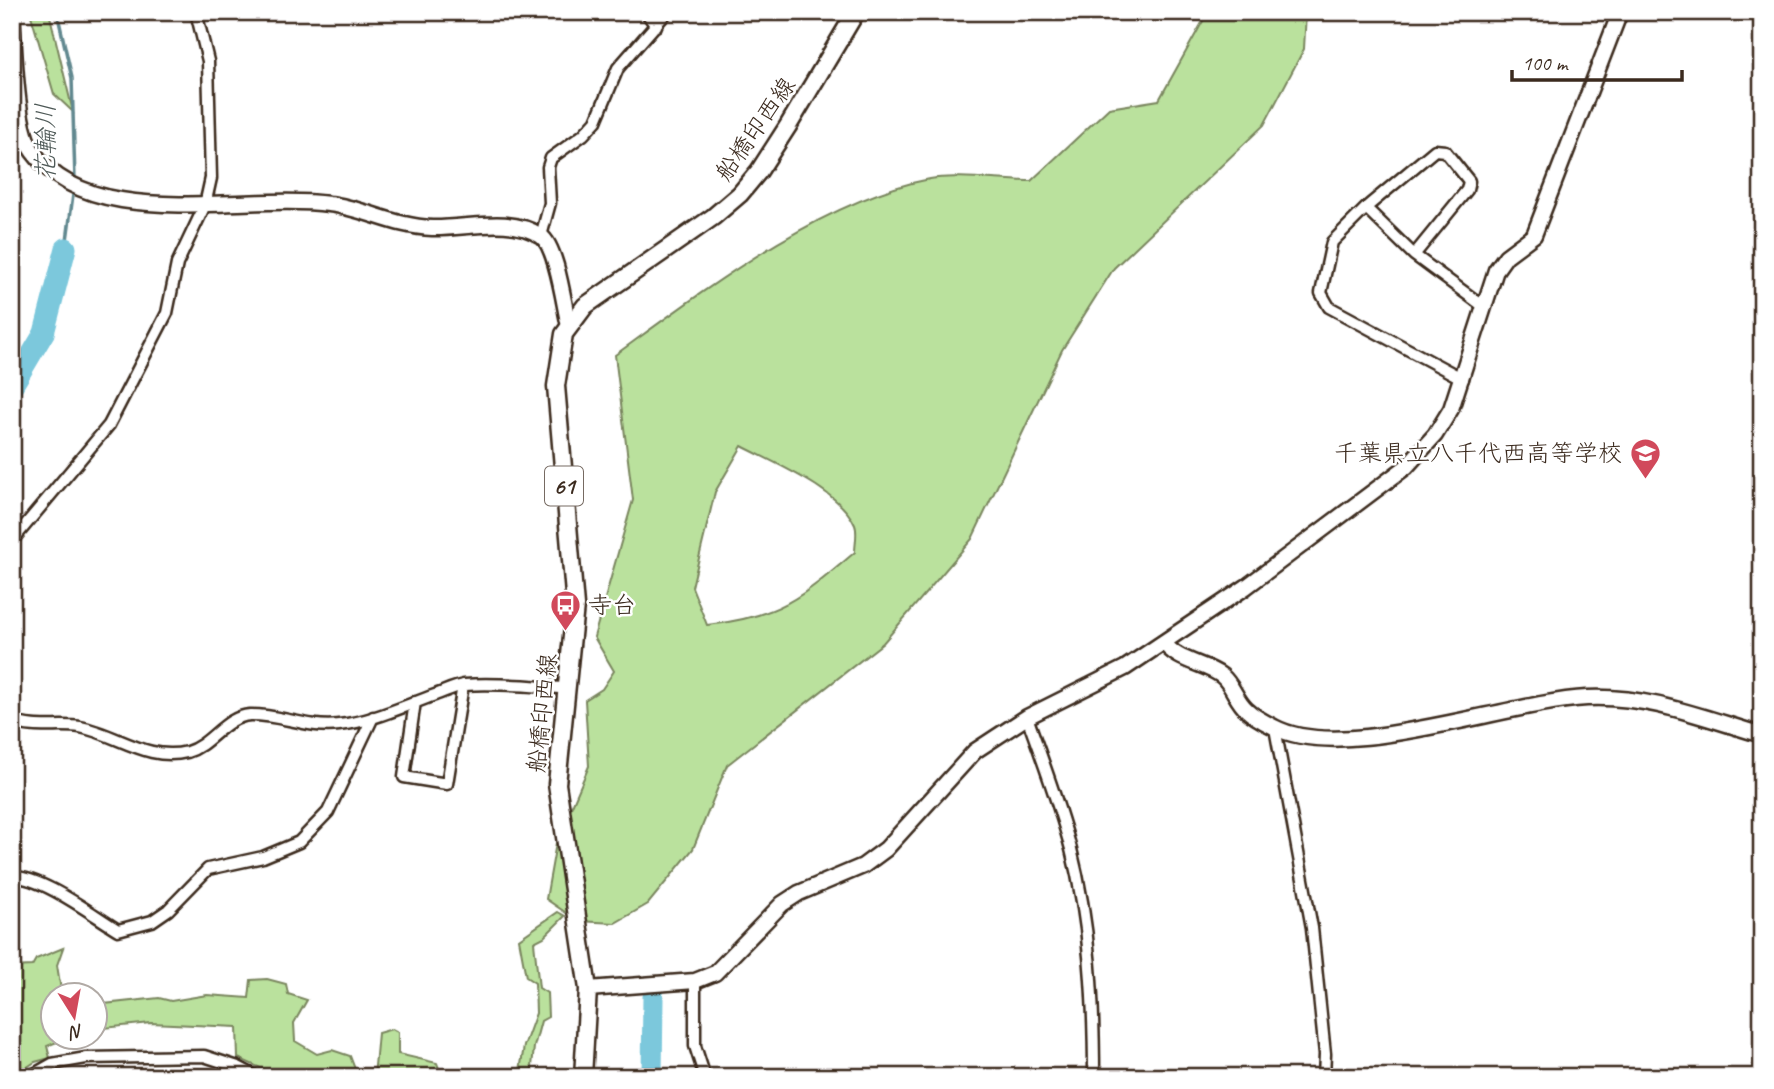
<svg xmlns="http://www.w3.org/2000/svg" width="1774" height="1089" font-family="Caveat,'Klee One',sans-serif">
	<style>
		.green { fill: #bae19d; stroke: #7a865e; stroke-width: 2; fill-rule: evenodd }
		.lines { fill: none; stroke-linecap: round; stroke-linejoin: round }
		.stream { stroke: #628990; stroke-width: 3.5 }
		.river { stroke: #7cc8dc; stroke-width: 21 }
		.street-casing { stroke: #3b2a1e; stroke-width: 15 }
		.secondary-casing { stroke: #3b2a1e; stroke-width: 19 }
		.primary-casing { stroke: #3b2a1e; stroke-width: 21 }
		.street { stroke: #fff; stroke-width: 10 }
		.secondary { stroke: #fff; stroke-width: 14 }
		.primary { stroke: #fff; stroke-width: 16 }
		.labels { text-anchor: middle; stroke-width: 5; stroke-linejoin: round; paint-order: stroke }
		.shield { fill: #fff; stroke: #766a62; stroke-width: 2 }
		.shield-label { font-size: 23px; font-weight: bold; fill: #3b2a1e }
		.street-label { font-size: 24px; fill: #3b2a1e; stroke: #fff }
		.poi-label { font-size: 24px; fill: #3b2a1e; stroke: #fff; text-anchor: end }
		.water-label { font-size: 26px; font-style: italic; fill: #4e5957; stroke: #fff }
	</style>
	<rect width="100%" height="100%" fill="#fff"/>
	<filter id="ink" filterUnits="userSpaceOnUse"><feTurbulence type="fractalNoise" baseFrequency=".0143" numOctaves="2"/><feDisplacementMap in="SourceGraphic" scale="14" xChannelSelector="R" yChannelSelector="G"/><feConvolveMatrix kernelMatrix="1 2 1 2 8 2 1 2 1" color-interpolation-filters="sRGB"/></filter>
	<g filter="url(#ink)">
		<!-- green -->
		<path class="green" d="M30,12h19l24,100 -19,-18z
			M1208,12h98l-2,37 -40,76 -150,143 -52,82 -90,189 -89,104 -156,122 -34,84 -45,55 -33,19 -37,-2 -32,-22 10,-56 33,-77 -4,-66 17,-11 12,-18 -20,-34 39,-137 -18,-145c87,-63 208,-156 315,-176 26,-5 73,2 101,2l78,-73 50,-8zM742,446c32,17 98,44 113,79 3,7 0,19 0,27 -54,46 -76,65 -148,73l-15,-38 23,-95z
			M558,912l7,4 -21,21 -10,5 5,46 8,5 1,24 -7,4 -7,26 -3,30h-12l5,-31 12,-33 -1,-30 -9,-6 -7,-38z
			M63,948l-6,17 4,25 14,4 -23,1v41l17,1 -22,9 3,12 -15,4 -23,15v-110l20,-1 4,-7z
			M267,979l19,5 2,10 19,6 -13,23 1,18 22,13 15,-4 18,6 8,21h-77l-43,-19 -1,-31 -86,-4 -56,6v-24l64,-7 12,3 36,-6 42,3 2,-18z
			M392,1029l6,3v22l39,9 5,14h-68l4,-44z"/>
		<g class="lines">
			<!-- stream -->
			<path class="stream" d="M57,12l15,66 3,102
				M66,248l8,-61"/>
			<!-- river -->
			<path class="river" d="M12,387l32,-54 22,-85
				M652,1077l1,-80"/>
			<defs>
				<path id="street" d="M646,12l10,14
					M12,146l17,-1
					M1366,208l48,47 53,-65 2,-9 -24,-30 -10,-1 -66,55 -37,37 -11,51 8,14 134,72
					M541,236l9,-33 -2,-36 3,-9 32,-23 13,-14 22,-53 49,-56
					M1414,255l69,51
					M12,541l97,-116 58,-112 10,-49 28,-59 6,-27 -3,-117 -12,-49
					M415,702l-11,75 43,7 16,-99
					M1027,717c16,44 32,87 44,132 19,74 23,152 23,228
					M12,721c22,9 46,3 68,6 37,7 68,35 107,25 24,-7 37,-35 63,-37 29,-1 58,14 89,10 32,-3 65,-19 96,-30 9,-3 20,-9 30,-10 32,-3 68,2 101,3
					M1275,728l37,200 13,126 -1,23
					M12,877c28,-2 81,38 106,53l34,-9 16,-11 40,-41 55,-12 36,-15 29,-30 45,-95
					M695,981v65l10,31
					M29,1077l23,-13 34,-6 118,-2 34,11 19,10"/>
				<path id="secondary" d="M12,17c3,32 3,110 21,135 59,82 210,40 296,52 35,4 67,23 103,24 35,1 78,-13 109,8 16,11 23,70 28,90
					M1164,642c11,19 41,21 58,34 11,9 14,25 25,34 6,6 19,13 27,17 69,37 232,-25 313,-29 61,-3 117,20 175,37
					M588,989l107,-8 20,-8 67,-69 17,-11 64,-27 23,-17 89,-98 52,-34 98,-49 121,-81 160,-120 29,-32 16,-26 45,-139 10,-14 28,-21 86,-223"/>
				<path id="primary" d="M583,1077l5,-88 -31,-205 18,-178 -19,-220 8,-52 21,-28 128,-89 27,-23 19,-23 29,-45 68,-114"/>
			</defs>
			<!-- street casing -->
			<use href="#street" class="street-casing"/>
			<!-- secondary casing -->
			<use href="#secondary" class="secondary-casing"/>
			<!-- primary casing -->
			<use href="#primary" class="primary-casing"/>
			<!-- street -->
			<use href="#street" class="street"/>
			<!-- secondary -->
			<use href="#secondary" class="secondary"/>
			<!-- primary -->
			<use href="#primary" class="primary"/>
		</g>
	</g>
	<!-- icons -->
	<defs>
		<symbol id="school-pin" viewBox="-11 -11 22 30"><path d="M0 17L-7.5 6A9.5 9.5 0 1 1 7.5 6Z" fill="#d1495b" stroke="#fff"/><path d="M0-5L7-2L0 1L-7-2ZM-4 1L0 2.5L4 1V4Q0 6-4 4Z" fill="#fff"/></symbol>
		<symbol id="bus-pin" viewBox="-11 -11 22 30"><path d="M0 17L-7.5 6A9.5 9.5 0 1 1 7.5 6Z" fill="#d1495b" stroke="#fff"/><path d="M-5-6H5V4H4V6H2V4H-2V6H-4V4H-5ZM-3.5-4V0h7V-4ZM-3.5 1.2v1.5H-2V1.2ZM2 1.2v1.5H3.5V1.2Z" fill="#fff"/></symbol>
	</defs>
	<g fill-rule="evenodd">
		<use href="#school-pin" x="1628" y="436" width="35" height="47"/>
		<use href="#bus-pin" x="548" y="588" width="35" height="47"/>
	</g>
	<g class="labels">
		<!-- shield labels -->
		<rect class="shield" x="545" y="466.5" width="38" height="39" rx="5"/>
		<g class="shield-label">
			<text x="564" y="494">61</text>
		</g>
		<!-- street labels -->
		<g class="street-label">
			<text transform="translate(755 129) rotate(-55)" y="8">船橋印西線</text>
			<text transform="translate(542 713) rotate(-84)" y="8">船橋印西線</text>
		</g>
		<!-- poi labels -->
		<g class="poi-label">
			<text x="1622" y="461">千葉県立八千代西高等学校</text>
			<text x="588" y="613" text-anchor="start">寺台</text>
		</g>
		<!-- water labels -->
		<g class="water-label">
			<text transform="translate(45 142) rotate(-90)" y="9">花輪川</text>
		</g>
	</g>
	<!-- margin -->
	<rect width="1774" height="1089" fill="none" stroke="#fff" stroke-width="42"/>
	<rect x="21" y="21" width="1732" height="1047" fill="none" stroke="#3b2a1e" stroke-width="2.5" filter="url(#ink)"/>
	<!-- north arrow -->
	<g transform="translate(74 1016) rotate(169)"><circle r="33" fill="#ffffff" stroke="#b1aaa5" stroke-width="2"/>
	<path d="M0-5L12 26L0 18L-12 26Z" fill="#d1495b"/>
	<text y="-10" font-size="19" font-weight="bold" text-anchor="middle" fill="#3b2a1e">N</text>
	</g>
	<!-- scale -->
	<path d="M1512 70v10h170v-10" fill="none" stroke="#3b2a1e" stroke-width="3.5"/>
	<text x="1522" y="70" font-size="21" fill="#3b2a1e" stroke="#ffffff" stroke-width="5" paint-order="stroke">100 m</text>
</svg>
